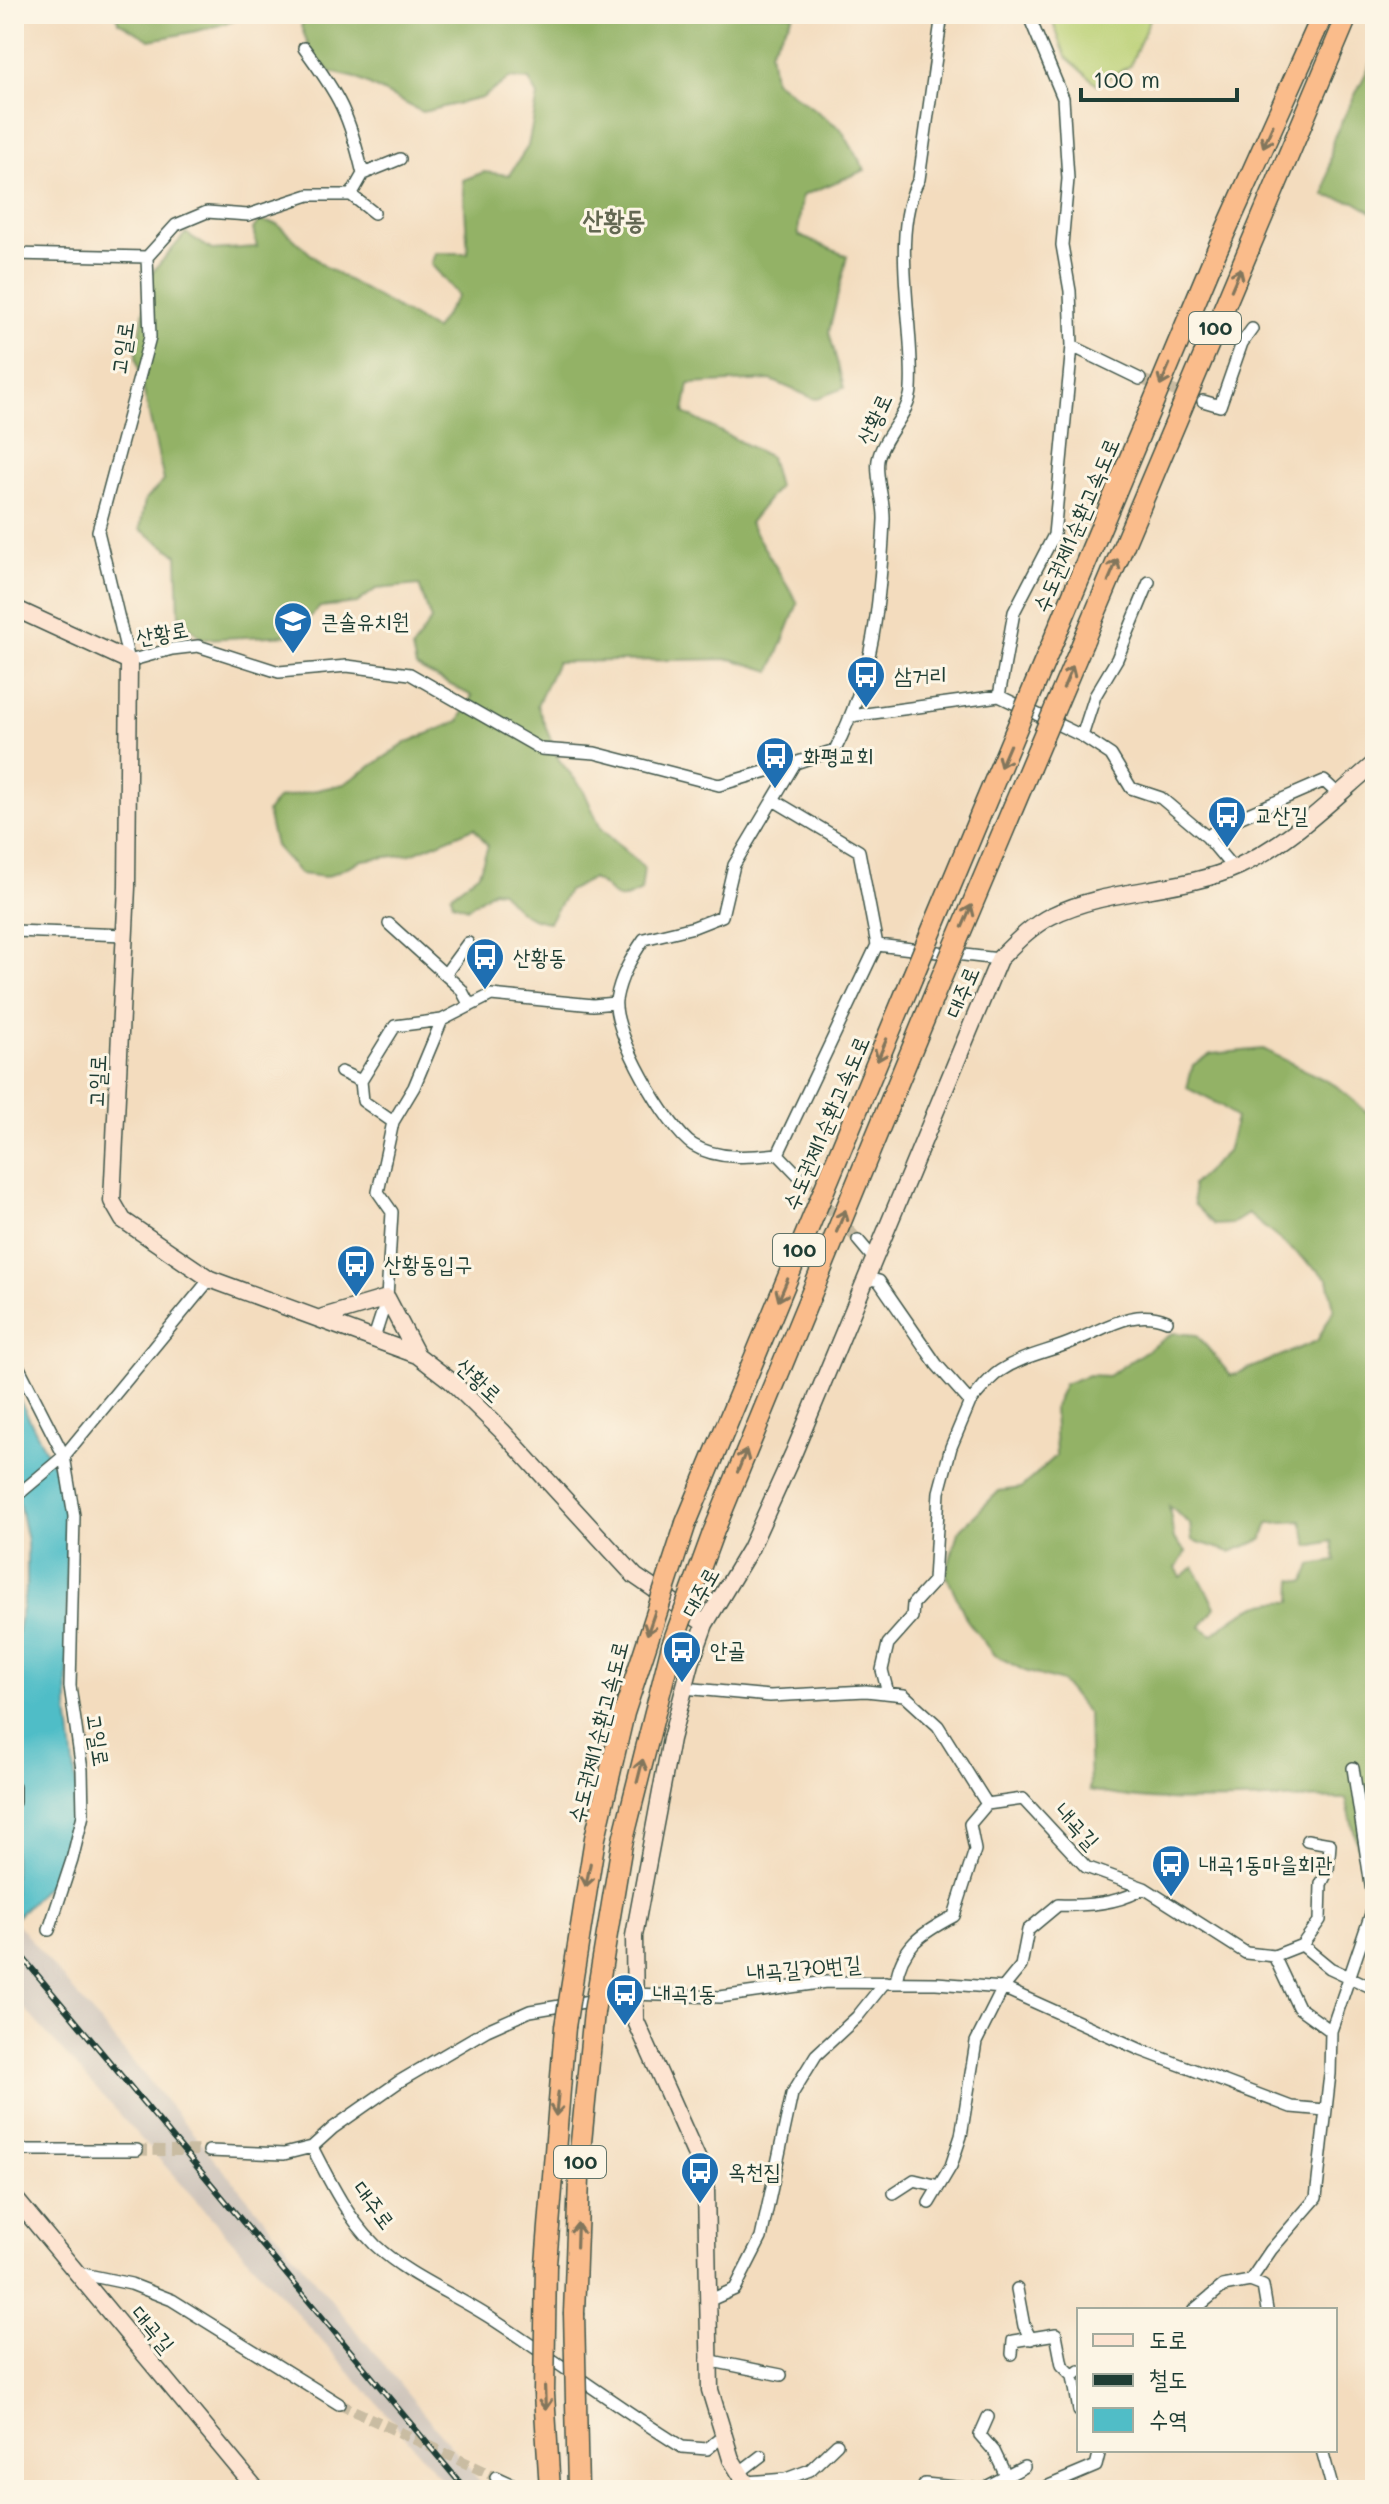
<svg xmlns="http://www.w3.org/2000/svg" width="1389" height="2504" font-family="Mali,'Poor Story',sans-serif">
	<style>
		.industrial { fill: #ccc2b9 }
		.green { fill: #bad074; stroke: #6c8654; stroke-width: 2 }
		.forest { fill: #93b266; stroke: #59784d; stroke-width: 2; fill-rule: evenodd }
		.water { fill: #50bdc7; stroke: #387d7e; stroke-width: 2 }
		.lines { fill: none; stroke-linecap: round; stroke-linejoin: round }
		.street-tunnel { stroke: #c9bca2; stroke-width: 11; stroke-dasharray: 11 5.5; stroke-linecap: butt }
		.street-casing { stroke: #3f5549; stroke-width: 14 }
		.secondary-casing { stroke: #3f5549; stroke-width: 19 }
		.highway-casing { stroke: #3f5549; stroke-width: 23 }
		.street { stroke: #fff; stroke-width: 11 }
		.secondary { stroke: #fde4d1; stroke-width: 16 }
		.highway { stroke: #fabc8b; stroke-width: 20 }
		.rail-casing { stroke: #1f3d34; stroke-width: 6 }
		.rail { stroke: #fcf5e5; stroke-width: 3; stroke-dasharray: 9; stroke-linecap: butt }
		.highway-bridge-casing { stroke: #3f5549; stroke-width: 23; stroke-linecap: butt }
		.highway-bridge { stroke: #fabc8b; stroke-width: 20 }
		.oneway { stroke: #82765b }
		.labels { text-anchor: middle; stroke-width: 6; stroke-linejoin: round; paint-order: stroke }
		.shield { fill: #fcf5e5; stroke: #617469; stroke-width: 2 }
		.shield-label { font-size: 20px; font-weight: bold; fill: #1f3d34 }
		.street-label { font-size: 22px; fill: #1f3d34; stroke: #fcf5e5 }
		.poi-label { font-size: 22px; fill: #1f3d34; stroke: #fcf5e5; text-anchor: start }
		.quarter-label { font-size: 26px; font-weight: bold; fill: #636852; stroke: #fcf5e5 }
	</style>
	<rect width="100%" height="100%" fill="#fcf5e5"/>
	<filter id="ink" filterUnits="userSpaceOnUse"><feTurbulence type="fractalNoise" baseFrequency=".0125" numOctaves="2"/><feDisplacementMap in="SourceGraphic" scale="16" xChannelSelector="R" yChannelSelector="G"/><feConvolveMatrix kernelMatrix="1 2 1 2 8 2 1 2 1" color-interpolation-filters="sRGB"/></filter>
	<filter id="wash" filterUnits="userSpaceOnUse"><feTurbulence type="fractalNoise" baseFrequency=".006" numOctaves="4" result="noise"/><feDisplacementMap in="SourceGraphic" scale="32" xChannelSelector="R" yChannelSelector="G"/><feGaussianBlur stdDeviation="1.8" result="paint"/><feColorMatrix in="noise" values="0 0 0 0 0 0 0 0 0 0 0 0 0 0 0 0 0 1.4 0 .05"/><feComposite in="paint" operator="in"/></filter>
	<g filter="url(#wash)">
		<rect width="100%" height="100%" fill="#f3dcbe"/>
		<!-- industrial -->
		<path class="industrial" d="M14,1920l240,286 233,284h-37l-70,-84 -366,-409z"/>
		<!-- green -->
		<path class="green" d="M1050,14h102l-22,52 -33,18 -31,-27z"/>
		<!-- forest -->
		<path class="forest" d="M117,14h132c-25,13 -70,21 -99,26l-32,-18z
			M310,14h484l-24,37 4,29 67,49 24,41 -63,26 -4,39 49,21 -18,76 15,56 -29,11 -44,-19 -82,4 -5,29 86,44 8,30 -29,36 49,80 -27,68 -40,-12 -174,3 -20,43 22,55 24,29 18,40 43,39 -3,23c-35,19 -24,-4 -50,-12l-23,12 -19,31c-22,-2 -34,-13 -48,-31l-8,-1 -25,18 -15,-5 -2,-8 28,-22 9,-27 -14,-18 -63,26 -49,6 -36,17 -26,-3 -25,-28 -8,-34 10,-13 67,-15 64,-42 51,-21 13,-25 -56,-29 -4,-18 19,-29 -12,-35 -43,4 -19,14 -37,4 -28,28 -90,4 -23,-23 -2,-61 -37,-26 5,-29 19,-19 -28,-124 14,-82 36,-42 26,17 45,-3 -4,-18 6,-8 18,3 47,42 111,64 23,-35 -27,-31 4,-11h33l-5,-73 21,-8 25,3 19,-29 10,-50 -9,-16 -19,-2 -28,20 -60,14 -66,-34 -25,-6 -19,-17 -11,-29z
			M1375,55v159l-20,-12 -30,-6 8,-57z
			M1263,1049l72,36 40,34v770l-8,-5 -21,-85c-85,-4 -174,11 -256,-9l-2,-76 -26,-32 -37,-11 -32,-17 -26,-34 -21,-46 12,-42 41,-41 22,-3 35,-32 -2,-49 10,-23 24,-9 20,1 65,-43 24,2 34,41 86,-35 17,-32 -6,-30 -80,-65 -16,10 -17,1 -21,-21 -2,-19 35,-33 9,-34 -14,-12 -35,-18 6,-23 18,-11zM1169,1506l21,18 2,16 38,12 32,-12 6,-17 33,-2 8,25 23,-5 4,20 -25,4 -6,17 -12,-2 -1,22c-34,-3 -55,12 -80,33l-11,-8 14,-20 -21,-40 -13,10 -5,-9 10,-16 -12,-13z"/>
		<!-- water -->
		<path class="water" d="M14,1389l42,82 10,39 2,199 11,103 -16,56 -49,52v-105l6,-1 -6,-85v-79l13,-67v-42l-13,-63z"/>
	</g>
	<g filter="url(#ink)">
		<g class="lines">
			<!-- street-tunnel -->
			<path class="street-tunnel" d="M1140,379l63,22
				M803,1180l55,60
				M137,2150l72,1
				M339,2404l157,73"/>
			<defs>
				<path id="street" d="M304,48c36,49 45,66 59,126l-12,21h-42l-61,20 -41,-3 -31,13 -29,32 3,80 -52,194 31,130 43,-12 26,-3 81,26 68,-6 63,8 131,75 54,4 124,32 76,-22
					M363,174l37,-15
					M351,195l23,18
					M14,254l133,3
					M1072,346l68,33
					M1203,401l17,5 22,-63 10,-14
					M999,696l15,-84 40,-77 18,-189 -2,-55 -8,-46 6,-66 -5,-81 -35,-84
					M851,716l148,-20 83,40 29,19 20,33 30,10 46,39 26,31
					M1082,736l13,-40 22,-37 32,-77
					M775,801l84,50 18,94
					M1207,837l18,-13 99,-43 14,13
					M389,924l72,65 9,17
					M14,931l111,4
					M446,973l22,-30
					M341,1072l20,9
					M393,1122l-30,-21 -2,-20 34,-55 47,-6
					M778,1154c-27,3 -61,6 -85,-9 -26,-17 -81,-113 -77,-145 4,-23 15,-42 28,-61l50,-12 28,-11 12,-51 61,-102 40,-13c39,-77 45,-145 49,-230 1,-19 -9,-42 -6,-60 5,-25 32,-46 33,-71 4,-63 -22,-154 8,-210l23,-165
					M778,1154l99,-209 122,14
					M778,1154l25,26
					M858,1240l16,19
					M866,1278l13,3 58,84 33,37c9,-10 19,-24 30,-31 24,-16 49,-19 74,-30 31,-12 59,-34 93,-20
					M374,1338l13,-40 5,-86 -14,-20 15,-70 21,-35 28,-67 49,-25 102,10 22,-2
					M14,1358l50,98 10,60 -4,170 12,84 1,45 -11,45 -23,70
					M14,1498l50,-42 146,-177
					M684,1688l86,8 96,-5 38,4 34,31 49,78 36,-5 63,68 58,21 102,65 28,3 28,-11 28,23 45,21
					M888,1693l-6,-23 6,-26 24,-27 1,-13 21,-23 5,-89 12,-45 19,-45
					M14,1787v15
					M1302,1945l18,-25 1,-36 7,-14 2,-26 -23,-4
					M1274,1956l24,51 33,24
					M896,1982c5,-36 26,-49 58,-66l21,-66 -5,-26 17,-20
					M312,2147l21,-19 67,-47 87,-51 43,-19 102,-17 88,3 106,-15 110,1 67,5 18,-22 7,-36 30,-25c28,1 62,-1 86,-17
					M312,2147c18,35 35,70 63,98 33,31 77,48 114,72 65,42 127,89 193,130l25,2 16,-13
					M14,2150h123
					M209,2151l75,3 28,-7
					M894,2193l20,-13 25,6
					M929,2203l22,-37 10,-30 15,-94 27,-54 138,62 150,57 34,3
					M78,2273l53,11 41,16 167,104
					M1250,2281l13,5 4,24
					M1017,2289l7,37 7,13
					M708,2301l27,-12 26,-51 31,-144 24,-39 41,-38 28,-35
					M1194,2310l29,-24 27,-5 21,-31 45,-52 14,-124 1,-43 43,-126 -21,-137
					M1012,2354l1,-13 43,-7 6,31 11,11
					M707,2360l74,15
					M1079,2371l-6,5 6,35
					M988,2417l-8,18 14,16 11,23
					M1322,2450l11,40
					M740,2472l21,-16
					M496,2477l29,13
					M746,2482l40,-3 24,-9 27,-26
					M984,2488l40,-21
					M922,2490l3,-6 61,6
					M1039,2490l57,-24 4,-16"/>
				<path id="secondary" d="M14,608l115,53 -2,226 -15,314 11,19 87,59 207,76 34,26 51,50 133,145 70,48
					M323,1317l64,-19 30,57
					M14,2197l243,293
					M750,2490l-19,-31 -21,-69 -4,-201 -8,-29 -63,-141 -1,-83 37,-197 20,-76 14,-39 45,-75 44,-97 205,-493c16,-16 32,-33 52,-43 58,-29 129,-23 188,-50 52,-24 93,-67 136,-103"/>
				<path id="highway" d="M1057,632l160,-382 106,-236
					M1083,642l265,-628
					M686,1523l226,-545
					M713,1533l224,-545
					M546,2264l19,-237
					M574,2313l6,-161 14,-140"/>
			</defs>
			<!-- street casing -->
			<use href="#street" class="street-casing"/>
			<!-- secondary casing -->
			<use href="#secondary" class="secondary-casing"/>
			<!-- highway casing -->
			<use href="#highway" class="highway-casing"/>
			<!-- street -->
			<use href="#street" class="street"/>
			<!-- secondary -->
			<use href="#secondary" class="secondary"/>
			<!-- highway -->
			<use href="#highway" class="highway"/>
			<defs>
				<path id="rail" d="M14,1947l452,543"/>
			</defs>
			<!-- rail casing -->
			<use href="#rail" class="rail-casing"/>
			<!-- rail -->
			<use href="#rail" class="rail"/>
			<defs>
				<path id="highway-bridge" d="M912,978l145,-346
					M937,988l146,-346
					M594,2012l28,-168 50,-199 41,-112
					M565,2027l30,-189 29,-125 62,-190
					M546,2264l-2,130 6,96
					M574,2313l4,177"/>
			</defs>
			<!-- highway-bridge casing -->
			<use href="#highway-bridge" class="highway-bridge-casing"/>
			<!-- highway-bridge -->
			<use href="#highway-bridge" class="highway-bridge"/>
		</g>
		<!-- one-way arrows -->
		<defs><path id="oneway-shaft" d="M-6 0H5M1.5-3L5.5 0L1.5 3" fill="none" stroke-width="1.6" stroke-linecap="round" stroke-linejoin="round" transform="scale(2)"/></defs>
		<g class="oneway">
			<use href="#oneway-shaft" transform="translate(1268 136) rotate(114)"/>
			<use href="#oneway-shaft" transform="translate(1236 279) rotate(-67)"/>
			<use href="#oneway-shaft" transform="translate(1165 375) rotate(113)"/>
			<use href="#oneway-shaft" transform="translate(1113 570) rotate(-67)"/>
			<use href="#oneway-shaft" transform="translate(1068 677) rotate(-67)"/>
			<use href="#oneway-shaft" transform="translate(1005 756) rotate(113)"/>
			<use href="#oneway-shaft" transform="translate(967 916) rotate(-67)"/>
			<use href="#oneway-shaft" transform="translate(882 1050) rotate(113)"/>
			<use href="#oneway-shaft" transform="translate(841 1221) rotate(-68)"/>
			<use href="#oneway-shaft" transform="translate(783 1290) rotate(113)"/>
			<use href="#oneway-shaft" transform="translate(742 1461) rotate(-68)"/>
			<use href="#oneway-shaft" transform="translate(651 1623) rotate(109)"/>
			<use href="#oneway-shaft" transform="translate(640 1771) rotate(-76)"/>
			<use href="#oneway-shaft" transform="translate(588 1875) rotate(101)"/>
			<use href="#oneway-shaft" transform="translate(557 2104) rotate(96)"/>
			<use href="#oneway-shaft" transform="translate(577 2235) rotate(-88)"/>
			<use href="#oneway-shaft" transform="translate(545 2398) rotate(88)"/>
		</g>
	</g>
	<!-- icons -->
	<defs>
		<symbol id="school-pin" viewBox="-11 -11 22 30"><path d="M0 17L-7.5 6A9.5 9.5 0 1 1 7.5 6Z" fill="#1f6fb2" stroke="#fcf5e5"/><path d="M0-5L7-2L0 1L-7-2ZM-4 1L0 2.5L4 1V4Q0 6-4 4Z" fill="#fff"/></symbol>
		<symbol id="bus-pin" viewBox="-11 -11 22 30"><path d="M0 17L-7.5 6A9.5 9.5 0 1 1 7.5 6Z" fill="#1f6fb2" stroke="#fcf5e5"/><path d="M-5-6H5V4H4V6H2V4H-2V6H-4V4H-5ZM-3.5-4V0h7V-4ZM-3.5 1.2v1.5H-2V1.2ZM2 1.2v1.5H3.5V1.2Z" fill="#fff"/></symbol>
	</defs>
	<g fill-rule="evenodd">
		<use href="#school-pin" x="271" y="599" width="44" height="60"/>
		<use href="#bus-pin" x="844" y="653" width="44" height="60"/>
		<use href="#bus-pin" x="753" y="734" width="44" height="60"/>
		<use href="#bus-pin" x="1205" y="793" width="44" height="60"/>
		<use href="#bus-pin" x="463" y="935" width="44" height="60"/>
		<use href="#bus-pin" x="334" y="1242" width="44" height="60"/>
		<use href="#bus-pin" x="660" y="1628" width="44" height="60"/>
		<use href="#bus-pin" x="1149" y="1842" width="44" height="60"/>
		<use href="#bus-pin" x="603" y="1971" width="44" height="60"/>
		<use href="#bus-pin" x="678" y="2149" width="44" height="60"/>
	</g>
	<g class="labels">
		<!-- shield labels -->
		<g class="shield">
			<rect x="1189" y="312" width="52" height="32" rx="6"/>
			<rect x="773" y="1234" width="52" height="32" rx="6"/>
			<rect x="554" y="2146" width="52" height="32" rx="6"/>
		</g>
		<g class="shield-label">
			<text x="1215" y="335">100</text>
			<text x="799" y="1257">100</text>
			<text x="580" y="2169">100</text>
		</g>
		<!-- street labels -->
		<g class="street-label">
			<text transform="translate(122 348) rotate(-82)" y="8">고일로</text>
			<text transform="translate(874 419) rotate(-65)" y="8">산황로</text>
			<text transform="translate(1076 525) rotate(-67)" y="8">수도권제1순환고속도로</text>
			<text transform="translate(162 633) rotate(-10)" y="8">산황로</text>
			<text transform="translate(962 992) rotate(-67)" y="8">대주로</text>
			<text transform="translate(97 1081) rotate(-88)" y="8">고일로</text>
			<text transform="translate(826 1123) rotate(-67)" y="8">수도권제1순환고속도로</text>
			<text transform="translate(479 1380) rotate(43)" y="8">산황로</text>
			<text transform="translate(700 1592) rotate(-61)" y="8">대주로</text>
			<text transform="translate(598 1732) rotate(-76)" y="8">수도권제1순환고속도로</text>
			<text transform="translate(98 1740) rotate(81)" y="8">고일로</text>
			<text transform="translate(1077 1826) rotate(47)" y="8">내곡길</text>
			<text transform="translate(804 1968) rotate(-5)" y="8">내곡길70번길</text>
			<text transform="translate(374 2205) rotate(53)" y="8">대주로</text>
			<text transform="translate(153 2329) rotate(50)" y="8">대곡길</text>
		</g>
		<!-- poi labels -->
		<g class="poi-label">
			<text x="321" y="629">큰솔유치원</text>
			<text x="894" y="683">삼거리</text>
			<text x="803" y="764">화평교회</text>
			<text x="1255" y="823">교산길</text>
			<text x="513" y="965">산황동</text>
			<text x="384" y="1272">산황동입구</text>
			<text x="710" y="1658">안골</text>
			<text x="1199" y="1872">내곡1동마을회관</text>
			<text x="653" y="2001">내곡1동</text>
			<text x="728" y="2179">옥천집</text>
		</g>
		<!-- quarter labels -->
		<g class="quarter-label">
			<text x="614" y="229">산황동</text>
		</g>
	</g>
	<!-- margin -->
	<rect width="1389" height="2504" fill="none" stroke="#fcf5e5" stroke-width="48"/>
	<!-- legend -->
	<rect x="1077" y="2308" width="260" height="144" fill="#fcf5e5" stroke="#a4ab9e" stroke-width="2"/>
	<rect x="1093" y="2334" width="40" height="12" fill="#fde4d1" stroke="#a4ab9e" stroke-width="2"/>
	<text x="1149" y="2348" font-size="24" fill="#1f3d34">도로</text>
	<rect x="1093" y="2374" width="40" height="12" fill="#1f3d34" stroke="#a4ab9e" stroke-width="2"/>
	<text x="1149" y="2388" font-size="24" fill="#1f3d34">철도</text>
	<rect x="1093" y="2408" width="40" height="24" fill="#50bdc7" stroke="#a4ab9e" stroke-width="2"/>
	<text x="1149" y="2428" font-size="24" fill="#1f3d34">수역</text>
	<!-- scale -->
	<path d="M1081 88v12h156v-12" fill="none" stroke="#1f3d34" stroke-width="4"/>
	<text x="1093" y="88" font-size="24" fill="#1f3d34" stroke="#fcf5e5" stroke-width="6" paint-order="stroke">100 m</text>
</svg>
